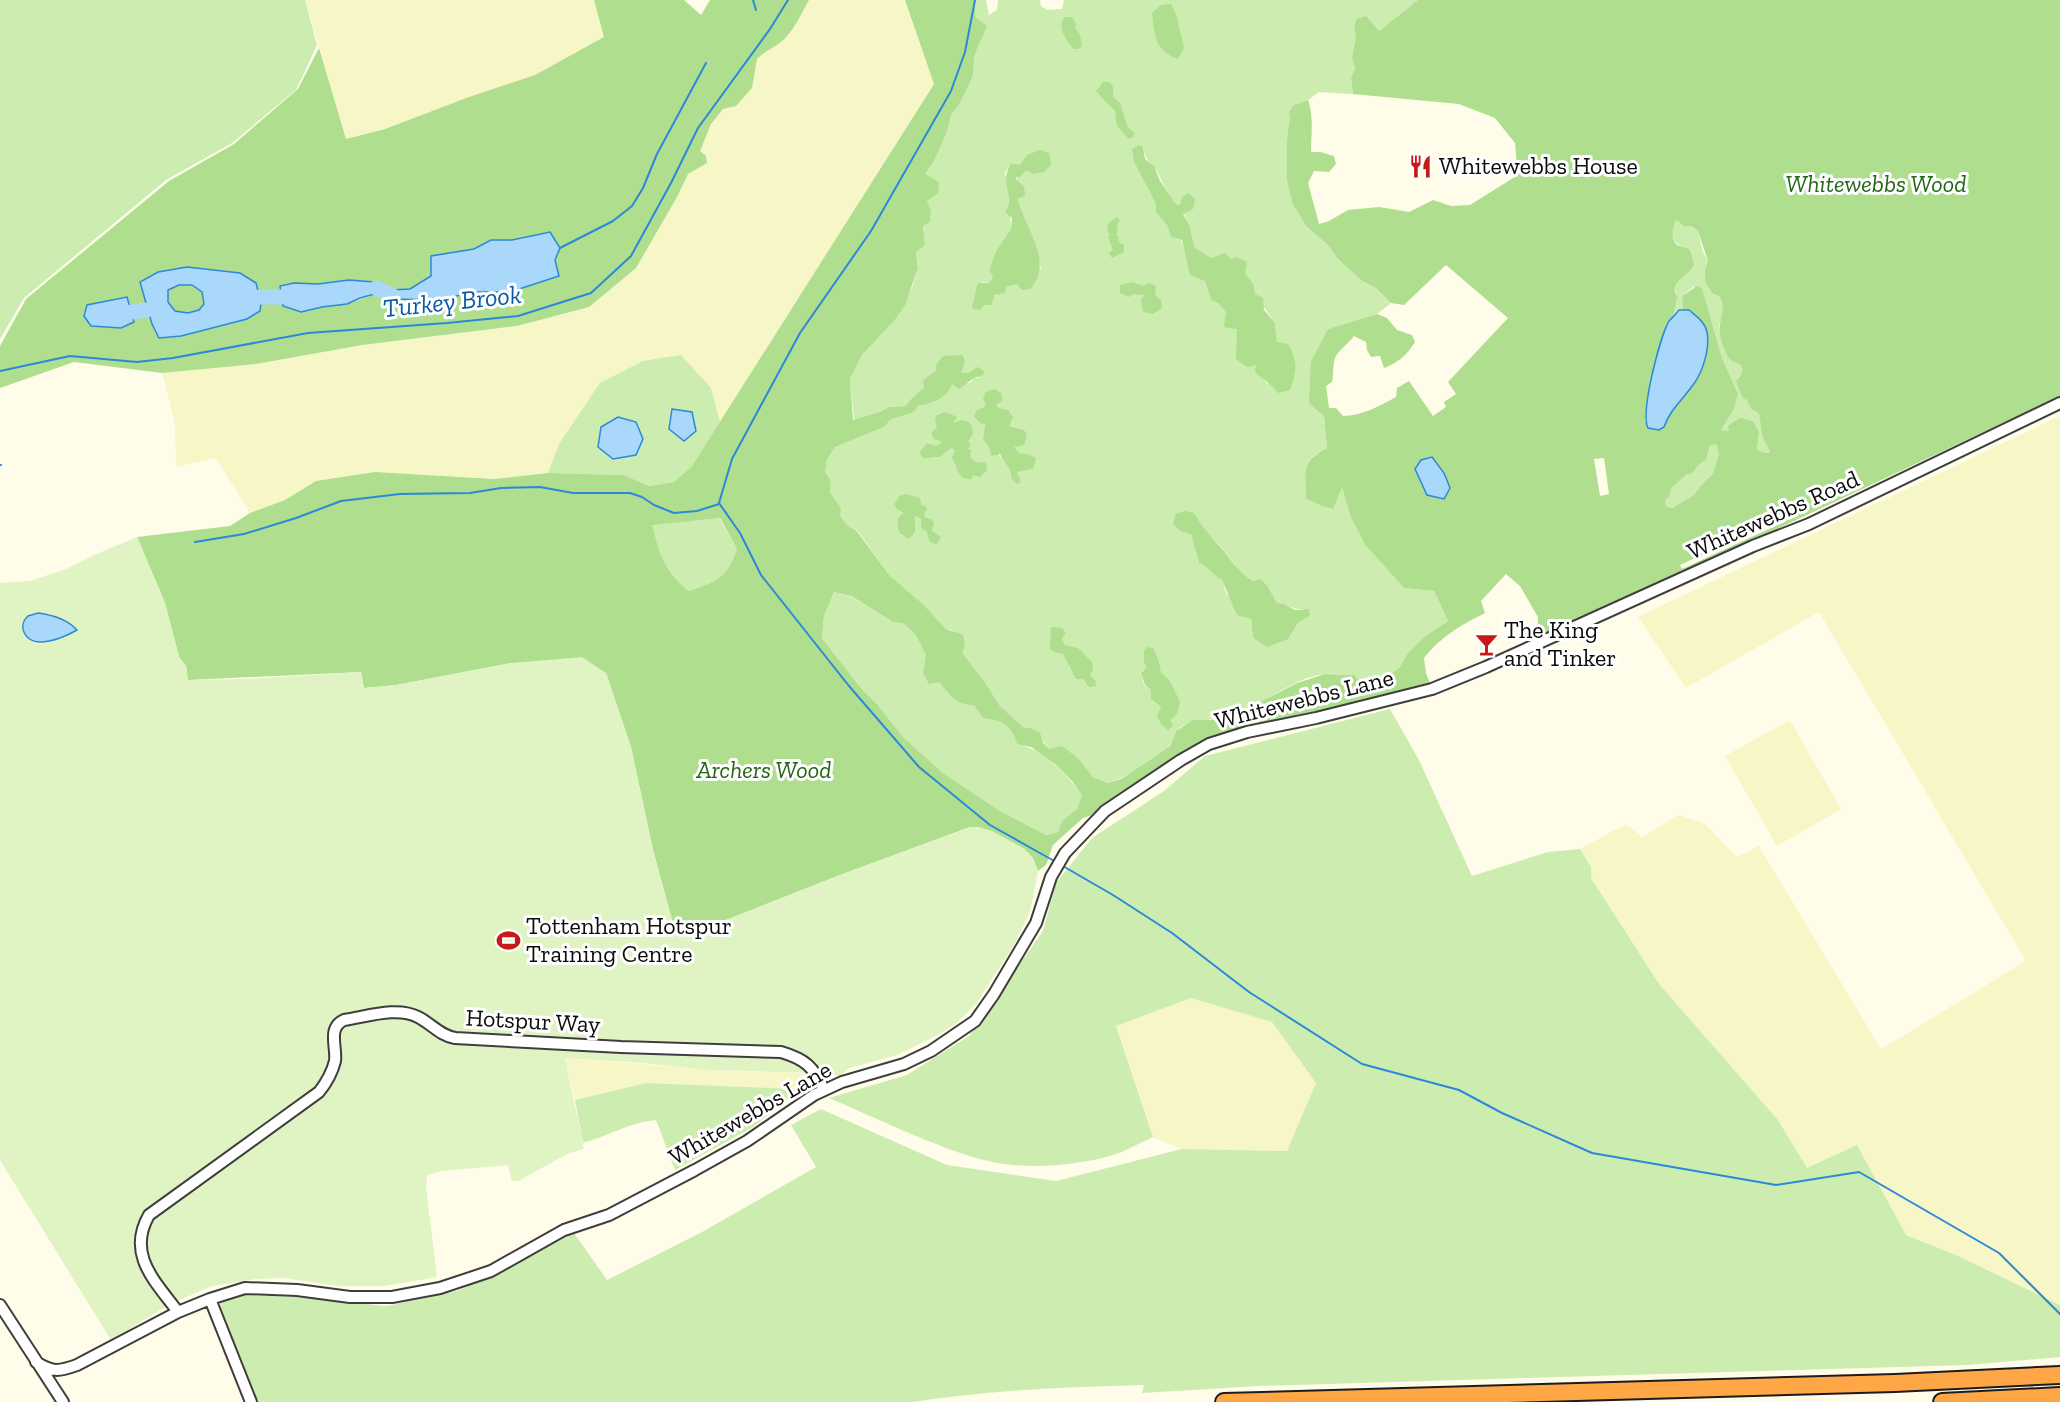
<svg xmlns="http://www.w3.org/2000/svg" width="2060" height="1402" font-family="'Zilla Slab',serif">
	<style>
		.farmland { fill: #f7f6c7 }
		.green { fill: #ccecb0; fill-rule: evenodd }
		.forest { fill: #aede8e; fill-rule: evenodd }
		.pitch { fill: #dff3c3 }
		.water { fill: #a9d8fb; stroke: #2b89d8; stroke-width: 1.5; fill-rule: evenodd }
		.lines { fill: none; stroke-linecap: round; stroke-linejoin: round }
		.stream { stroke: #2b89d8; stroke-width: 2 }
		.river { stroke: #a9d8fb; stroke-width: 15 }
		.minor-casing { stroke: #3e3e3e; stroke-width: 14 }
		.highway-casing { stroke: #1c1c1c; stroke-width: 20 }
		.minor { stroke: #fff; stroke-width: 10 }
		.highway { stroke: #ffa647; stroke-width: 16 }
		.labels { text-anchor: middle; stroke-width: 6; stroke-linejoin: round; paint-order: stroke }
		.poi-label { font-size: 24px; fill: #0b0b0b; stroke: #fff; text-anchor: start }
		.park-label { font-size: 24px; font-style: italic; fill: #236717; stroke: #fff }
		.street-label { font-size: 24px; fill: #0b0b0b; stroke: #fff }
		.water-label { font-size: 26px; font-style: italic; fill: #0c5aa6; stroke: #fff }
	</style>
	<rect width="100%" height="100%" fill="#fffce9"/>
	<!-- farmland -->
	<path class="farmland" d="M305,0h289l11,37 -70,38 -66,22 -84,32 -39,10z
		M809,0h96l29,83 -214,339 -9,-34 -152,56 -11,29 -54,6 -119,-7 -59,9 -31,19 -35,13 -34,-55 -40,9 -1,-43 -13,-51 94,-9 106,-19 155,-19 72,-19 88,-110 34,-73 12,-15 13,-3 16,-18 5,-29 13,-12 11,-5 10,-10z
		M2060,416v889l-102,-49 -52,-21 -49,-90 -50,24 -29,-49 -119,-136 -68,-106v-11l-11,-18 46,-25 16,13 36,-22 26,8 33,34 22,-11 122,203 145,-88 -207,-349 -133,76 -48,-71z
		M1790,720l51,89 -64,37 -52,-90z
		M1191,998l81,24 44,61 -29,68 -105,-2 -29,-12 -37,-111z
		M565,1058l165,13 80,2 -13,16 -151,-6 -71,17z"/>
	<!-- green -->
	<path class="green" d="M0,0h305l12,45 -21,45 -64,53 -66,37 -142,118 -24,41z
		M975,0h11l3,15 8,-5 1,-10h42l1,6 6,4 15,-1 2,-9h354l-39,31 -13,-14 -12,10 2,10 -4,21 3,10 -4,10 2,16 -34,-2 -11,8 -14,5 -7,35v40l20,47 21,18 10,14 24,22 14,7 15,15 -14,11 -49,15 -4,87 3,32c-28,14 -21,22 -21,51l16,7 20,-20 9,32 15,28 38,42 30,3 14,30 -24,16 -17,17 -7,13 -17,13 -19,5 -11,-10c-8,0 -18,-2 -27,-1 -34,3 -61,31 -92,42 -19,7 -40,-1 -57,14 -4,4 -4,11 -8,16 -12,15 -45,32 -62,37l-14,-6 -14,-18 -29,-10 -20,-21 -7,-1 -23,-21 -16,-25 -23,-28 -9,-23 -6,-1 -23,-25 -33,-28 -33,-46 -9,-4 -9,-10 2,-8 -11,-16 1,-11 -6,-9 2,-12 8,-13 49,-20 6,-7 24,-8 4,-6c14,-2 30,-7 34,-22l18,-1 4,-5h5l-11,-5h-8l5,-11 -2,-7 -26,15 -13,18 -13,11 -4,7 -18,1 -10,5 -25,8 -4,-41 12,-24 32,-34 18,-33 6,-20 -2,-17 9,-6 -2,-19 7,-4 1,-11 -4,-10 -2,-27 9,-13 13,-29 4,-17 8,-10 14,-29 1,-19 13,-31 -13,-9zM1099,86h14v11l14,31 -30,-37zM1143,146c3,19 10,16 16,29 4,10 10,19 17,29l4,1 9,19 6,24 17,10 19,1 14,14 9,12 1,9 20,29 2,19 -4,43 -7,-2 -39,-71 -8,-8 -8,-4 -6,-19 -19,-25 -5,-16 -10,-3 -4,-12 -11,-13v-8l-22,-42zM1011,163l9,2 -4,15 9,16 -7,3c6,25 18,44 23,70l-23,15 -12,3 -22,18 -12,-1 11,-22 6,1 4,-6 -4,-7 7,-19 15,-22 -1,-30 -5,-26zM986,404l10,1 13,21 15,4 -11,17 6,6 8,1 6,15 -16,3c-13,-10 -22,-22 -34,-33l2,-16 -8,-13 5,-2zM952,423l18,33 6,6 -3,13 -18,-25 -4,-2 -11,9 -7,1 -6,-15 9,3 8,-4 -7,-15zM904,513l20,1 12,31 -7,-4 -1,-9 -7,-13 -6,-3 -4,23 -9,-3zM1194,513l4,10 25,26 19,25 11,7 8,-2 6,6 10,18c10,1 16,7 26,6l7,7 -12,7 -10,16h-35l-2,-20 -25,-26 -4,-13c-10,-5 -13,-13 -23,-17 -2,-11 -6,-18 -6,-28l-6,-3zM1062,628l4,5 -4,6 3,6 13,3 12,28 -20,-7 -1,-6 -6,-9 -7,-1zM1159,661l2,11 9,10v38l-9,-13 -10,-8v-9l-7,-5 -3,-12 6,-6z
		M1676,220l8,6 9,1 5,4 5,21 5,9c-4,13 -3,20 4,32l7,3 5,15 -5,15 6,23 11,13 5,3 2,4 -2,7 6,24 12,13 3,23 8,16 -4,1 -9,-3 2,-18 -6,-11 -13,-2 -11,12 -8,-1 13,-21 4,-15 -16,-36 -20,-70 -9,-1 -11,9 1,14h-4l-6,7 -1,-5 6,-16 -4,-8c5,-10 15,-14 20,-24l-4,-14c-17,-6 -22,-12 -14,-30z
		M681,355l30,33 9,34 -28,44 -18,16 -25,4 -25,-11 -76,-2 11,-29 41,-61 43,-22z
		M1716,444l3,9 -6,21 -13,12 -6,9 -22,13 -6,-2 -1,-5 5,-6v-7l16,-13 7,-2 5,-8 8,-5 4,-14z
		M719,518l18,31c-11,30 -19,32 -48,42 -24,-19 -30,-38 -38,-67z
		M834,592l16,4 43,26 10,1 13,12 11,20 -4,18 16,9 12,14 23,9 10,12c19,3 27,8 33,27 28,6 48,29 65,51l-5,14 -15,12 -4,11 -12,3 -46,-24 -57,-38 -38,-34 -29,-36 -16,-16 -38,-49 2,-22z
		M1390,709l29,51 53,116 76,-24 32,-3 11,18v11l68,106 119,136 29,48 50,-23 49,90 52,21 102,49v52l-93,8 -709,21 -116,7 2,-8c-78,2 -155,5 -232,17h-654l-38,-94 4,-14 71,3 92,9 70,-15 50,-22 67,-36 33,47 95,-48 114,-65 -25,-42 30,-16 126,56 109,16 126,-32 105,2 29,-68 -44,-61 -81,-24 -75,28 37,111c-14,6 -28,15 -43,19 -38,10 -83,14 -122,5 -52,-13 -109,-42 -159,-63l78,-23 62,-39 74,-105 13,-48 36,-45 72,-47 41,-35z
		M646,1083l151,6 -16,16 -28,22 -78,43 -19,-50c-26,2 -48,16 -73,23l-8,-43z"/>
	<!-- forest -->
	<path class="forest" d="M594,0h90l17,15 9,-15h99c-8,13 -15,32 -28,42 -8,6 -16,9 -24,17l-5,29 -16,18 -13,3 -12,15 -11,27 6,5 1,7 -19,11 -11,23 -41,71 -47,39 -72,19 -155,19 -106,19 -94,9 -88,-11 -74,26v-42l26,-47 143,-118 65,-37 64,-55 21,-41 27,91 39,-10 84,-32 66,-22 69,-38zM529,236l4,48 -23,8h-37l-33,8 -48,-10 18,-1 21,-13v-20l43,-7 17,-9h21zM187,267l53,6 7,46 -66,17 -22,1 -7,-13 -12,-42zM349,280l24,2 5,11 -31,11 -25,3 -21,5 -7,-29 24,1z
		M905,0h70v17l12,9 -13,31 -1,19 -14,29 -8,10 -4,17 -13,29 -9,13 14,8 -1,11 -11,8 4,10 -1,11 -7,4 2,19 -9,7 2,16 -13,37 -11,16 -32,34 -12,24 3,41 26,-8 10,-5 17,-1 5,-7 13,-11 -1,-8 13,-9v-6l7,-9 20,-1 2,7 -4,11h7l10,-6 6,4 -1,4 -9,3 -15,11 -7,-5c-4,15 -21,20 -34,22l-4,6 -24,8 -6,7 -49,20 -8,13 -2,12 6,9 -1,11 11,16 -1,8 8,10 8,4 34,46 33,28 23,25 17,6 2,11 -3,7 22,28 16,25 23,21 7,1 10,5 3,10 7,6 12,-3 17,13 14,18 14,6 14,-4 34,-22 15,-11 6,-15 17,-11h22l19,-4 63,-33 28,-9 29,1 10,10 19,-5 17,-13 7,-13 17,-17 24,-16 -14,-30 -30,-3 -38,-42 -15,-28 -9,-31 -9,22 -11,-3 -16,-7c0,-28 -7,-36 21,-51l-3,-32 -15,-13 2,-41 17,-33 49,-15 10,4 10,12 15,5 3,7c-8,13 -16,20 -31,26l-4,-12 -9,1 -4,-7 -1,-8 -12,-6c-5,7 -14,13 -18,20 -4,8 -2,18 -4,26l-6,4 3,22h7l7,8c19,0 36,-10 53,-19l1,-9 12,-7 24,35 13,-9 -2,-5 12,-8 -8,-12 60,-64 -62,-53 -42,40 -13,-2 -15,-15 -14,-7 -24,-22 -10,-14 -21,-18 -14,-23 -6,-24v-40l3,-22 -1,-6 5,-7 14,-5c6,16 3,35 3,52h9l14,4 2,8 -7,8 -15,-1 -6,12 11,41 10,-3 19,-11 31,-3 30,5 24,-12 18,6 19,-1 48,-30 -3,-32 -20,-25 -36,-14 -106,-10 -2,-16 4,-10 -3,-10 4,-21 -2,-10 3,-8 9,-3 13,15 39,-31h642v396l-351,165 -172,77 1,-21 -18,-31 -14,-12 -25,27 4,12c-26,13 -43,23 -61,45l2,15 6,16 -223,55 -104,67 -22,7 -30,27 -7,20 -8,6 -5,-13 -63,-31 -130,48 -132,52 -20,5 -13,-1 -22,-81 -22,-103 -25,-74 -95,-10 -115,22 -32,3 -3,-16 -173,8 -2,-14 -7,-9 -14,-54 -28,-66 93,-11 20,-13 35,-13 31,-19 59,-9 119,7 54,-6 76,2 25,11 25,-4 18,-16 242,-382zM1676,220l8,6 9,1 5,4 10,30 -3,9v11l7,12 7,3c6,11 3,16 1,28 -2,8 4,31 12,37 3,2 6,2 9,4 3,7 0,11 -5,16l7,17 4,2 4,9 8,4 3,23 8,16 -4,1 -9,-3 2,-18 -6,-11 -13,-3 -12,8 1,5 -8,-1 13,-21 4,-15 -16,-36 -20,-70 -5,-2 -15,10 1,14h6l18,20v18l-6,22 -34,48 -22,4c2,-36 13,-71 27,-104 3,-6 3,-15 6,-22 -12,-12 11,-19 16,-32l-4,-14c-4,-3 -11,-3 -14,-6 -6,-6 -3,-18 0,-24zM1716,444l3,9 -6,21 -13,12 -6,9 -22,13 -6,-2 -1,-5 5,-6 1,-7 15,-13 7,-2 5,-8 8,-5 4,-14zM1604,458l5,36 -9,2 -6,-37zM1784,516l2,5 -104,48 -2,-4zM720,518l17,31c-11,30 -19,32 -48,42 -24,-19 -30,-38 -37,-66zM834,592l17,4 42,26 10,1 13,12 10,20 -3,18 6,11 10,-2c11,13 17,23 35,23l9,13c20,2 28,7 34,26l14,3 24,17 17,17 10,14 -5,14 -15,12 -4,11 -12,3 -46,-24 -57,-38 -38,-34 -29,-36 -16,-16 -38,-49 2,-22z
		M1171,4l5,10 8,34 -6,11c-24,-9 -23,-23 -26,-46l9,-8z
		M1065,17h7l4,7 -1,3 5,8 2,11 -3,3h-5c-8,-9 -18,-22 -9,-32z
		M1103,82h6l4,4v11l7,6 8,25 6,4 -1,5 -4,2 -12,-13 -2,-14 -19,-21z
		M1139,145l4,2 2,12 9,7 6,15 16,23 4,1 2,-8 7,-4 6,6 -2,10 -10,5 6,10 6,24 17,10 13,-5 6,6 6,-2 10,5 -2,11 9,12 1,9 8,4 1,12 11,13 2,19 11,2c10,18 9,26 2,46l-12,3c-6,-9 -15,-13 -23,-21l1,-7 -9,2 -11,-8 1,-30 -13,-2 2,-15 -7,-8 -8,-4 -6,-19 -15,-6 -8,-35 -11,-3 -4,-12 -11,-13v-8l-22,-42 -2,-13z
		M1040,150l9,3 2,12 -7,7 -11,2 -7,-4 -6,7h-4v3l8,6 1,10 -7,3c7,31 37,63 12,90l-8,1 -5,-6 -11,3 -1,6 -10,2 -4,10h-7l-4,5 -7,-1 -1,-5c4,-7 3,-13 6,-21h11l4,-6 -4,-7 7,-19 15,-22 1,-11 -7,-6c12,-16 -7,-26 6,-49l9,2 7,-10z
		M1116,217l4,3 -3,5 1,7 -2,2 3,4 -1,4 6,3v7l-12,6 -3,-5 4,-3 -5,-13 2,-3 -3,-3 1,-7z
		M1132,282l11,4 5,-3 8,3 -1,9 6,5 1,8 -9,6 -10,-2 -2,-13 4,-4 -12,-1 -4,3 -9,-4v-8z
		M179,285h13l10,7 2,12 -5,6 -11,3 -13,-2 -7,-9v-12z
		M994,389l7,4 2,7 -7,5 3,3 9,2 5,7 -4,9 15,4 3,4 -3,11 -10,2 5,6 8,1 9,4 -3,11 -16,3 4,10 -4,2 -6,-6c2,-9 -7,-15 -11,-24l-9,2 -1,-7 -7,-10 2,-16 -4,1 -7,-8 3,-6 5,-2 4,-4 -3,-5 3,-7z
		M946,412l11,5 -4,6 8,-3 8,2c6,8 5,13 -1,19l3,5 -4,3 4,1 -1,6 6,6 10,1 1,7 -7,7 -7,-2 -1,4c-16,1 -13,-11 -20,-21l3,-8 -4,-2 -11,9 -16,1 -5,-5 8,-10 9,3 7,-4 -9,-3 -3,-6 6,-6 -2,-6 2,-6z
		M906,494l14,4 1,7 4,1 2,3 -3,5 2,4 5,1 3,4 -2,8 9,6 -5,8 -7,-4 -2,-9 -6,-4v-9l-6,-3v15l-5,8c-12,-4 -13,-9 -12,-21l6,-5 -7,-4 -3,-5 6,-8z
		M1185,511l9,2c7,14 19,25 29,37 10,12 16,23 30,31l8,-2 6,6 10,18 7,1 11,6 14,-1 1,7 -12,7 -10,16 -21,8 -14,-9 -2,-19 -14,-4 -15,-35c-10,-5 -13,-13 -23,-17 -2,-11 -6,-18 -7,-28l-11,-4 -8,-7 3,-10z
		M1051,627l11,1 4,5 -4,6 3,6 13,3 14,14 1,8 -3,5 5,5 1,6 -7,1 -6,-8h-7l-13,-25 -7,-1 -6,-4z
		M1147,647l6,1 6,13 2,11 9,9 10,21 -3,12 -7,6 3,6 -5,4 -7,-6 -4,-8 4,-9 -10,-8v-9l-6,-5 -4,-12 6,-6 -3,-5v-11z"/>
	<!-- pitch -->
	<path class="pitch" d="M137,537l28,66 14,54 7,9 2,14 56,-1 117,-7 3,16 32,-3 115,-22 71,-6 24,16 25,74 22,103 22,81 13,1 20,-5 132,-52 130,-48h9l13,4 33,18 8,9 5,13 -8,41 -17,35 -37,57 -21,20 -13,9 -45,22 -48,13 -9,8 -18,-3 -113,-3 -67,-7 -77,-5 19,91 -15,4 -51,28h-6l-4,-16 -66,6 -15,4 -1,13 11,89 -52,9h-46l-56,-8 -27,1 -44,7 -42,18 -59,36 -111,-180v-577l30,-2 36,-12 33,-16z"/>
	<!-- water -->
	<path class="water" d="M550,232l10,16 -5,12 4,16 -49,16h-37l-33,8 -48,-1v-9l18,-1 21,-13v-20l43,-7 17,-9h21z
		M187,267l53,6 16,10 5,20 -1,8 -13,8 -66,17 -22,2 -7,-14 -12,-42 18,-10zM192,285l10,7 2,12 -5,6 -11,3 -13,-2 -7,-9v-12l11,-5z
		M349,280l25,2 4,11 -18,5 -13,6 -25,3 -21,5 -18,-6 -3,-20 14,-3 24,1z
		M127,297l7,25 -13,6 -30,-2 -7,-10 3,-11z
		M1679,310h10c7,6 16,12 18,22 3,16 -4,40 -14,53 -11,15 -23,25 -29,42l-5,3 -11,-2c-8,-16 12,-91 21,-107 3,-3 7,-7 10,-11z
		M672,409l20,3 4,19 -12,10 -15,-12z
		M618,417l18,5 7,17 -7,16 -23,4 -15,-12 3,-20z
		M1432,457l12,16 6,15 -6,11 -17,-4 -12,-26 6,-9z
		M38,613c15,2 29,6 39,17 -10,6 -25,12 -37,12 -15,0 -23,-16 -12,-26z"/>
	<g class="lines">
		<!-- stream -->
		<path class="stream" d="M753,0l3,10
			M975,0l-10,52 -14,39 -80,140 -71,102 -68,126 -13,44 21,30 21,42 88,111 70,81 71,58 66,37
			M560,248l53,-27 19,-15 11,-18 14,-34 49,-91
			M0,371l70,-15 67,6 36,-4 135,-25 139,-10 71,-7 73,-23 40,-37 40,-73 27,-55 72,-99 18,-29
			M0,465h1
			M195,542l49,-8 52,-16 45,-17 59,-7 70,-1 31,-5 39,-1 33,6h57l12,4 12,8 20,8 23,-2 22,-7
			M1061,865l52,30 59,38 77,59 113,72 97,26 43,23 90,40 184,32 83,-13 140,81 61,61"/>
		<!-- river -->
		<path class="river" d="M376,288l16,7
			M260,297h21
			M131,312l16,-2"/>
		<defs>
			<path id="minor" d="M210,1299l41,103
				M0,1305l63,97
				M178,1312c-22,-30 -52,-57 -29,-97l170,-123c8,-10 13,-19 16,-31 2,-14 -8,-33 9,-41 22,-3 53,-14 74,-3 14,7 21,18 37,21l166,9 160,5c24,7 33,15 43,38
				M36,1362c16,10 22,10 41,3l101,-53 32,-13 35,-11 52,2 53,7h42l48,-9 51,-17 73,-41 45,-15 86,-45 52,-29 67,-46 28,-13 62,-18 27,-13 44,-30 19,-27 42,-71 15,-46 14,-24 40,-42 76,-51 28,-16 38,-12 69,-14 116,-29 54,-22 267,-121 56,-22 251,-121"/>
			<path id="highway" d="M1224,1402l671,-19 165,-8
				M1942,1402l118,-6"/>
		</defs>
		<!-- minor casing -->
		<use href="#minor" class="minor-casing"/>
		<!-- highway casing -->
		<use href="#highway" class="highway-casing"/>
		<!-- minor -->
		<use href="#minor" class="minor"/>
		<!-- highway -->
		<use href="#highway" class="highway"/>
	</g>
	<!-- icons -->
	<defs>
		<symbol id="restaurant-bare" viewBox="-9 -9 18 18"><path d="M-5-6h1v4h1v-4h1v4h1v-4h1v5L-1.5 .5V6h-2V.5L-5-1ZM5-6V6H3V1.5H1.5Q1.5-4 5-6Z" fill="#c61a19" stroke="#fff" stroke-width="2.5" paint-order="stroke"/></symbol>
		<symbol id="bar-bare" viewBox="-9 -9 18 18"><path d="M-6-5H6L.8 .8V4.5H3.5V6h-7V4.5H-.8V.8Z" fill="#c61a19" stroke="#fff" stroke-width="2.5" paint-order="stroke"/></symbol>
		<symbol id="stadium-bare" viewBox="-9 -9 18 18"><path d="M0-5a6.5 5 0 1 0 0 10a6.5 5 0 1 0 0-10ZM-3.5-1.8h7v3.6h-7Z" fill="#c61a19" stroke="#fff" stroke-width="2.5" paint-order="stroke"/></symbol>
	</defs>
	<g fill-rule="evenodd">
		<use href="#restaurant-bare" x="1404" y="150" width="33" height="33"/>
		<use href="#bar-bare" x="1470" y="628" width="33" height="33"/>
		<use href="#stadium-bare" x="492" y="924" width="33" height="33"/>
	</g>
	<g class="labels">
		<!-- poi labels -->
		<g class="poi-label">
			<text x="1439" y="174">Whitewebbs House</text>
			<text x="1504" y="638">The King<tspan x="1504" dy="28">and Tinker</tspan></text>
			<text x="526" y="934">Tottenham Hotspur<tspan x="526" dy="28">Training Centre</tspan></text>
		</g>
		<!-- park labels -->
		<g class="park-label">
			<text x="1876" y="192">Whitewebbs Wood</text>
			<text x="764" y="778">Archers Wood</text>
		</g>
		<!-- street labels -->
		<g class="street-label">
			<text transform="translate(1773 515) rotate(-24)" y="8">Whitewebbs Road</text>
			<text transform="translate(1304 699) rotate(-14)" y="8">Whitewebbs Lane</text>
			<text transform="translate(533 1021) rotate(3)" y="8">Hotspur Way</text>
			<text transform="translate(750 1113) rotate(-30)" y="8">Whitewebbs Lane</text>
		</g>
		<!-- water labels -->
		<g class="water-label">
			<text transform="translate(452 301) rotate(-6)" y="9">Turkey Brook</text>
		</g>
	</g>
</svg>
